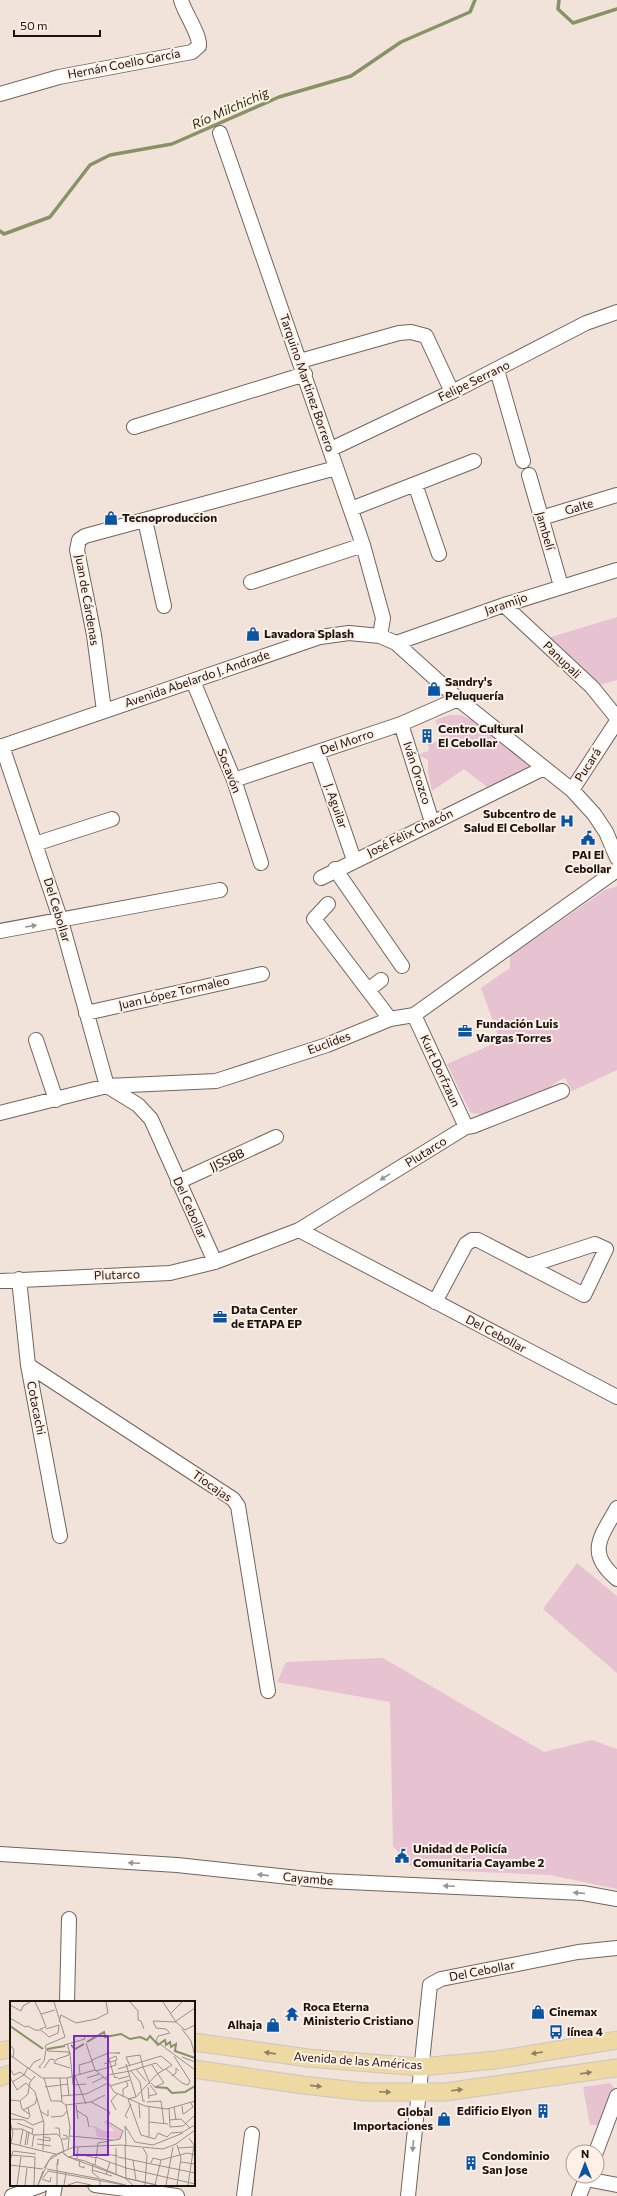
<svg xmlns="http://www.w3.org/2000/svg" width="617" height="2196" font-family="Commissioner,sans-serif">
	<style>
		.green { fill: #e7c2d1 }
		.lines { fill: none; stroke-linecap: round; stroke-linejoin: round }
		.stream { stroke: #879367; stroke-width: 3.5 }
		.minor-casing { stroke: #70655c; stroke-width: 16 }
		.major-casing { stroke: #c8c6c6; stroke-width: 19 }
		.minor { stroke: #fff; stroke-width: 14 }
		.major { stroke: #eed9a3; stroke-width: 17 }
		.oneway { fill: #979593 }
		.oneway2 { fill: #8e8061 }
		.labels { text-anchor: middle; stroke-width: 4; stroke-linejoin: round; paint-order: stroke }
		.street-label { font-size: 12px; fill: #181310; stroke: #fff0e7 }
		.poi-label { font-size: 12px; font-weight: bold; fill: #181310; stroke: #fff0e7; text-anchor: start }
		.water-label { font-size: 13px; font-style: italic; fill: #28300c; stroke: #fff0e7 }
		.inset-river { fill: none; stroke: #879367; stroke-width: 2 }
		.inset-road { fill: none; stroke: #9a9089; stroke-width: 1 }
		.view { fill: #7b2cbf; fill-opacity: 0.15; stroke: #7b2cbf; stroke-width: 2 }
		.inset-edge { fill: none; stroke: #181310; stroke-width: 2 }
	</style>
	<rect width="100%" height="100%" fill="#f1e3da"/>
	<!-- green -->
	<path class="green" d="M617,617v63l-18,5 -51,-47z
		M450,715h11l16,7 57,48 -43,20 -27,-21 -32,22 -4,-19v-12l-8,-4 -1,-2 10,-3 -1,-7 14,-4 -7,-20z
		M617,886v184l-45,21 -7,-13c-9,3 -13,8 -20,13 -16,10 -58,29 -75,21l-23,-48 53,-23 -19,-53 29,-20v-12l95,-66z
		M577,1563l40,33v77l-74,-64z
		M383,1658l161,94 48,-12 25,9v140l-67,-14 -137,-6 -20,-23 -3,-144 -113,-20 9,-20z
		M610,2083l5,6 -13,36h-12l-7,-38z"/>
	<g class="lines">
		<!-- stream -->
		<path class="stream" d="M559,0l-1,9 15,14 44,-14
			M0,231l4,3 46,-17 40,-52 20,-10 62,-11 107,-47 72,-21 50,-34 69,-30 5,-12"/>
		<defs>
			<path id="minor" d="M0,94l59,-17 133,-25 7,-6c1,-12 -14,-32 -18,-46
				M220,133l143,412 20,73 -3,18
				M300,361l99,-28 12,-1 15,4 26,56
				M497,370l26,91
				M134,427l171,-53
				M331,449l131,-62 124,-64 31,-11
				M529,475l32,111
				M415,484l24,70
				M351,509l123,-48
				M541,518l76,-23
				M145,520l19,86
				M251,582l112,-37
				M504,605l88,82 25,31
				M396,643l108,-38 113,-35
				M193,681l41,99 27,83
				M104,711l-10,-76 -17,-85 2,-10 6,-4 251,-68
				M401,724l31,98
				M2,746l59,175 46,165 31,19 13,14 64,143
				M0,747l320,-110 29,-4 31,3 16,7 62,56 114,91 22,24 12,18 11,26
				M317,752l37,108
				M234,780l167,-56 57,-25
				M572,790l45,-69
				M35,844l77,-25
				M335,869l67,97
				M321,878l223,-110
				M328,904l-14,15 76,100
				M0,931l220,-41
				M368,990l13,-10
				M86,1013l176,-39
				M414,1015l52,112
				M36,1040l20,60
				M0,1113l107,-27 109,-5 111,-36 63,-26 24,-4 203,-145
				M178,1182l98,-45
				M299,1230l167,-103 7,-1 89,-35
				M19,1279l9,86 32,171
				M0,1281l170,-8 45,-11 84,-32 318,167
				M435,1302l31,-58 6,-4h6l106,55 22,-46 -11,-5 -67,22
				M28,1365l205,134 5,7 30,185
				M617,1508c-17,30 -31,45 0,71
				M0,1854l177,11 150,16 256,12 34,6
				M67,2002l2,-83
				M596,2152l21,-56
				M586,2179l31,6
				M95,2185l82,11
				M12,2196l30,-11
				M53,2196l2,-11
				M244,2196l8,-62
				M408,2196l22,-211 11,-6 137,-27 39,-4
				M579,2196l8,-20"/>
			<path id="major" d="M194,2042l114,16 112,9 76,-7 121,-20
				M0,2051l11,-2
				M194,2069l109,16 63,7h79l172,-24
				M0,2077l11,-3"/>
		</defs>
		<!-- minor casing -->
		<use href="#minor" class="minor-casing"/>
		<!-- major casing -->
		<use href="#major" class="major-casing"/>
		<!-- minor -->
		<use href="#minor" class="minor"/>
		<!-- major -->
		<use href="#major" class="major"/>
	</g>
	<!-- one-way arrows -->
	<defs><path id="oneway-solid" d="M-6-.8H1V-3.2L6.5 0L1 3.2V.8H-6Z"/></defs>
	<g class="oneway">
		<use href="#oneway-solid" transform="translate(31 926) rotate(-9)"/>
		<use href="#oneway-solid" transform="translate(385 1177) rotate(148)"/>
		<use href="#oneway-solid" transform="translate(134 1863) rotate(-177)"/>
		<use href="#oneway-solid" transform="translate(263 1875) rotate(-174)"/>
		<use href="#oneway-solid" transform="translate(449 1886) rotate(-178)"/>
		<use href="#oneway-solid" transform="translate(579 1893) rotate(-175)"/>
		<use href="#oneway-solid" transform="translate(413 2146) rotate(95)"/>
	</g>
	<g class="oneway2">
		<use href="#oneway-solid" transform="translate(270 2053) rotate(-172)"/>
		<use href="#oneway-solid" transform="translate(537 2053) rotate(171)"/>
		<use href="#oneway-solid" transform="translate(586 2073) rotate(-8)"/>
		<use href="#oneway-solid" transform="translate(316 2086) rotate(6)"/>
		<use href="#oneway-solid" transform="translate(457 2090) rotate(-7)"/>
		<use href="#oneway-solid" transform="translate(385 2092) rotate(2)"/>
	</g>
	<!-- icons -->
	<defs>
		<symbol id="shop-bare" viewBox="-9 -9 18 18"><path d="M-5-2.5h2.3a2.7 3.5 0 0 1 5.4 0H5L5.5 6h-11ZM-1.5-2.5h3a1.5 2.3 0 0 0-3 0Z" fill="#0755a4" stroke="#fff0e7" stroke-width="2.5" paint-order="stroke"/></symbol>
		<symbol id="building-bare" viewBox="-9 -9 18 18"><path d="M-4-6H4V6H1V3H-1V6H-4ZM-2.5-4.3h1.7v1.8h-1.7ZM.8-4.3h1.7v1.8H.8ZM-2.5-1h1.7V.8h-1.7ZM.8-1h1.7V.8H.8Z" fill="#0755a4" stroke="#fff0e7" stroke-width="2.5" paint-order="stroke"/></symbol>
		<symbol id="hospital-bare" viewBox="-9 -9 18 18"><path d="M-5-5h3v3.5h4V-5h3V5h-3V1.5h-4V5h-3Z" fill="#0755a4" stroke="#fff0e7" stroke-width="2.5" paint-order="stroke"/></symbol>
		<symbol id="civic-bare" viewBox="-9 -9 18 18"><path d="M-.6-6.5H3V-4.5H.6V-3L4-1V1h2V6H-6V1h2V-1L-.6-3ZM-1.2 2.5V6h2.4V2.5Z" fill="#0755a4" stroke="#fff0e7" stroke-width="2.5" paint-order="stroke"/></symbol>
		<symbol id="office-bare" viewBox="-9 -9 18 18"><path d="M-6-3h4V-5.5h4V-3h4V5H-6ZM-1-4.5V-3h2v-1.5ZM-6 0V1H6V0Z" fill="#0755a4" stroke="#fff0e7" stroke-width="2.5" paint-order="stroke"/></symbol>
		<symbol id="temple-bare" viewBox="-9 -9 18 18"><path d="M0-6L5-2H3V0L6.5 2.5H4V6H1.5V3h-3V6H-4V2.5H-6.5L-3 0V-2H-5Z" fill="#0755a4" stroke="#fff0e7" stroke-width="2.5" paint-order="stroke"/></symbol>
		<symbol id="bus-bare" viewBox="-9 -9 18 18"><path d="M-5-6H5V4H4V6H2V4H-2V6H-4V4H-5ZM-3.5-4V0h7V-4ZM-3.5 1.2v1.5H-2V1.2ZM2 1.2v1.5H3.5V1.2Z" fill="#0755a4" stroke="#fff0e7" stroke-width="2.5" paint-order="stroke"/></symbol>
	</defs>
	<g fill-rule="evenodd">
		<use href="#shop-bare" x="101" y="508" width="20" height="20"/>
		<use href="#shop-bare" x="243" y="624" width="20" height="20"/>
		<use href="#shop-bare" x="424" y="679" width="20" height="20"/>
		<use href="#building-bare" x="417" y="726" width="20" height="20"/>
		<use href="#hospital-bare" x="557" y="811" width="20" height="20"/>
		<use href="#civic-bare" x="578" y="828" width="20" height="20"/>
		<use href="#office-bare" x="455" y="1021" width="20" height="20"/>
		<use href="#office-bare" x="210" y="1307" width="20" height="20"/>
		<use href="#civic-bare" x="392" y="1846" width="20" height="20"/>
		<use href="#shop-bare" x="528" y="2002" width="20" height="20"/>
		<use href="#temple-bare" x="282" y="2004" width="20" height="20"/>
		<use href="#shop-bare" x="263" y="2015" width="20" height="20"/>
		<use href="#bus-bare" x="546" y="2022" width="20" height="20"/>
		<use href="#building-bare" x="533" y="2101" width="20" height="20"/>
		<use href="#shop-bare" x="434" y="2109" width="20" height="20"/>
		<use href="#building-bare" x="461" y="2153" width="20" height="20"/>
	</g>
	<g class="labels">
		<!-- street labels -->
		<g class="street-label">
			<text transform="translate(124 64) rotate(-11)" y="4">Hernán Coello García</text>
			<text transform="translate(474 381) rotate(-26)" y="4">Felipe Serrano</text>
			<text transform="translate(307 383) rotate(71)" y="4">Tarquino Martinez Borrero</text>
			<text transform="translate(579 507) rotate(-17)" y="4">Galte</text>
			<text transform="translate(545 531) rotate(74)" y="4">Jambelí</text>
			<text transform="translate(87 600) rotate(80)" y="4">Juan de Cárdenas</text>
			<text transform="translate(506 604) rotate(-19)" y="4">Jaramijo</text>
			<text transform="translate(562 660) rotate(44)" y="4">Panupali</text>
			<text transform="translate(197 679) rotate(-19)" y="4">Avenida Abelardo J. Andrade</text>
			<text transform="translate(347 742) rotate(-19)" y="4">Del Morro</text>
			<text transform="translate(588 765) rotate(-57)" y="4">Pucará</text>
			<text transform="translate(229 771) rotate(69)" y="4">Socavón</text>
			<text transform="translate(417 773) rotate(72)" y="4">Iván Orozco</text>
			<text transform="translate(336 806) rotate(71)" y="4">J. Aguilar</text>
			<text transform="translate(410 833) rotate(-26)" y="4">José Félix Chacón</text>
			<text transform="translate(57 910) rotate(73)" y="4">Del Cebollar</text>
			<text transform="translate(174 993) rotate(-13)" y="4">Juan López Tormaleo</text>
			<text transform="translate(329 1043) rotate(-20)" y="4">Euclides</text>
			<text transform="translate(440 1071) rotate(65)" y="4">Kurt Dorfzaun</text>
			<text transform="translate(426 1152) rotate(-32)" y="4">Plutarco</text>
			<text transform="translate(227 1160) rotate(-25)" y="4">JJSSBB</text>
			<text transform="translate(190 1208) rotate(66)" y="4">Del Cebollar</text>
			<text transform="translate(117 1275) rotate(-2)" y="4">Plutarco</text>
			<text transform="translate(496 1334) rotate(28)" y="4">Del Cebollar</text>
			<text transform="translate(36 1408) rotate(79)" y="4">Cotacachi</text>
			<text transform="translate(212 1486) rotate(35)" y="4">Tiocajas</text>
			<text transform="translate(308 1879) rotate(5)" y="4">Cayambe</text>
			<text transform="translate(482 1971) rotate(-11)" y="4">Del Cebollar</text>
			<text transform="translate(358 2061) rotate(4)" y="4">Avenida de las Américas</text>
		</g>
		<!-- poi labels -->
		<g class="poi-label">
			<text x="122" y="522">Tecnoproduccion</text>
			<text x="264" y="638">Lavadora Splash</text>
			<text x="445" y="686">Sandry's<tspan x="445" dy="14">Peluquería</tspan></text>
			<text x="438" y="733">Centro Cultural<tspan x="438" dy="14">El Cebollar</tspan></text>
			<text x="556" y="818" text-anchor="end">Subcentro de<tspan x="556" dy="14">Salud El Cebollar</tspan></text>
			<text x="588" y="859" text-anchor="middle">PAI El<tspan x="588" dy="14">Cebollar</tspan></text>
			<text x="476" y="1028">Fundación Luis<tspan x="476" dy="14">Vargas Torres</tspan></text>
			<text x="231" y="1314">Data Center<tspan x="231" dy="14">de ETAPA EP</tspan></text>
			<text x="413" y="1853">Unidad de Policía<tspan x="413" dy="14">Comunitaria Cayambe 2</tspan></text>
			<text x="303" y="2011">Roca Eterna<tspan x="303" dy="14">Ministerio Cristiano</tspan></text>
			<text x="549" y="2016">Cinemax</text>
			<text x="262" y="2029" text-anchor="end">Alhaja</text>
			<text x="567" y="2036">línea 4</text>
			<text x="532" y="2115" text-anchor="end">Edificio Elyon</text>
			<text x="433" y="2116" text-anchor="end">Global<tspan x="433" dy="14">Importaciones</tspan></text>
			<text x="482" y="2160">Condominio<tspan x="482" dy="14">San Jose</tspan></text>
		</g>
		<!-- water labels -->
		<g class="water-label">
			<text transform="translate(230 108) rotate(-24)" y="5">Río Milchichig</text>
		</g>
	</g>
	<!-- overview -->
	<g transform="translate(10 2001)">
		<rect width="185" height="185" fill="#f1e3da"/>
		<path d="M96,119l16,11 -1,8 -24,-2 -2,-9 -6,-1 6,-1 9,5h11l-11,-8z" fill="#e7c2d1"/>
		<path class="inset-river" d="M0,25l33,23M77,41l17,-10 1,5 16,-3 9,5 10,-2 7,3 3,-4 8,9 7,-5 1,5 4,-3 1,5 5,-3 -1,7 20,7M61,44l4,4 9,-5M37,48l18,-3M145,86l12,1 5,5 13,-1 10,-6"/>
		<path class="inset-road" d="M25,1l6,12 14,-4M44,1l11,35 -19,8 -1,3 3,3 21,1v3l-12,4 -3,4 16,5M120,1l8,9v9l3,1 3,8M153,1l13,20 -23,-1 3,7 10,1 4,4 -12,3 -2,5 39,29M0,4l11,6 2,-5 7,-4M160,13l12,-12M0,17l15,9 3,-1 7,4h6l8,7 9,-4 1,-8M166,20l19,-13M49,21l2,-7 15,8 20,-4 12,-6 -2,-11M166,21l9,8 10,-5M30,28l6,-2 -5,-13M36,28l13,-4M172,28l9,12 4,15M76,42l9,27M57,43l3,9 3,32 13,-1M54,44l21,-6 -1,-3M1,45l3,4 -1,8M0,54l32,23h25l28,-8 12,10 7,12 31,14 22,3 28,-8M164,55l16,25M172,56l13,5M82,59l16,-7h12h-4M94,63l6,-2 7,-2 -1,-4 -7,3 1,3 3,11 2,5 3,-1M116,63l10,33M120,65l-4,-9 14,-2 3,12M133,66l7,17M31,67l-2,-1 5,-6 2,-11M34,67l6,-9 5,1M0,68l4,6 6,-3 11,8M19,68l5,-7 7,-3M108,68l43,-13 11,9 -15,9 -21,23 -8,2 13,36 14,4 3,-6 9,4 4,-4 12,-1 12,-7M126,68l10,12M156,68l16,14 6,2 2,-4M86,70l20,-6 -1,-4M120,70l26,-8 7,7M121,70l9,11 3,19h2M70,73l-1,-9 14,-4M65,75l11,28M162,75l4,-3v-5l3,3M0,76l7,13 9,-7 9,9 9,31 -1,27M34,77l7,23h9l6,4 4,22 -2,22M50,77l2,24M57,77l2,18M77,77l12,-4M95,78l3,-4 22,-4M108,78l12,-3M2,81l12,-7 4,-8M82,82l12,-6M141,82l4,4 9,-4 -12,-18M100,85l20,-6M35,86l23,-3M138,86l1,12M51,95l25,-2 22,-11M139,95l8,-2 -7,-9M113,96v-8l5,-3 -2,-5M0,99l10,1 8,-7 2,-12 5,-6M10,100l2,8 7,5M81,101l14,-7M137,101l14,-1 3,23M129,103l1,14M56,104l25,-3 19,10 -3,9 16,10 -3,8 -22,4 -3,22M66,104l2,14M172,105l1,8 2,-1 8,-6 -2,-4M164,106l2,13M159,107l1,19 13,-1 12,-11M13,109l12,-6 2,-6M66,109l11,7 2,10M106,109l-5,-9 6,-7M30,110l8,5v-6M0,112l18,6 2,-3 -2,-8M41,116l12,-1 4,-5M118,117l-3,-2 6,-12M0,118l14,1 9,5 10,-4M171,118l9,9M159,119l12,-1M0,120l3,12 -2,10M139,121l19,2M7,122l16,6 -1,5M45,127h4l1,8M0,128h12l12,6 23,-1 4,4 3,14M60,135l43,4M139,137v-31M27,138l13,2v-3l-6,-1M52,138h5v-3l-4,-1M0,142l32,8M27,143l14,2M10,144l3,-16M15,144l2,-13M17,144l2,-13M115,144l1,34 7,6M116,144l-1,-19 10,16 18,3 30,-12M167,144l4,13 -4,27M22,146l2,-12M106,147v26M133,147l4,7 -2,30M168,147l15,-1M32,150l14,3M53,152l5,4 17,4 40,17 32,7M96,153l12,2M0,154l25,2 -1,28M59,156l9,-3 18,4M86,156l30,11 69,16M108,156l77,16M67,158l1,-12M70,159l-1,6 5,2v-2M123,159l3,20M0,160l3,-10 23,3M171,161l14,2M141,162l2,-5 8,2 26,-7 8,2M83,163l-1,8 7,6M0,164l33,4M34,167l8,-12 22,-9 47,-2 42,4 13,-5 19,-14M37,168l53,10v6M82,169l20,6M96,173l4,-12M33,177l5,-7 76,14M32,178l8,3 1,-5M91,178l25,6M7,184l4,-28M15,184l2,-17M28,184l5,-14M28,184l11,-25 13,-8 6,5 57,21 31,7M47,184v-21l1,-5v6M54,184l2,-12M58,184l9,-3 14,3M145,184l6,-25M156,184l7,-38M178,184l6,-40 -5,-7"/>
		<path class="view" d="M64,35h34v119h-34z"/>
		<rect width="185" height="185" class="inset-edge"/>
	</g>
	<!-- north arrow -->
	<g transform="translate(585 2164)"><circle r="19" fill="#fff0e7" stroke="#a39891"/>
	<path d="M0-3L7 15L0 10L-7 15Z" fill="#0755a4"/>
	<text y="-6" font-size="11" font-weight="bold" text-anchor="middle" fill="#181310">N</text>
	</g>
	<!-- scale -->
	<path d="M14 30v6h86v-6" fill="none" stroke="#181310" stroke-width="2"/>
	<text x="20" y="30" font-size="12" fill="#181310" stroke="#fff0e7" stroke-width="3" paint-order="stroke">50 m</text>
</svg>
